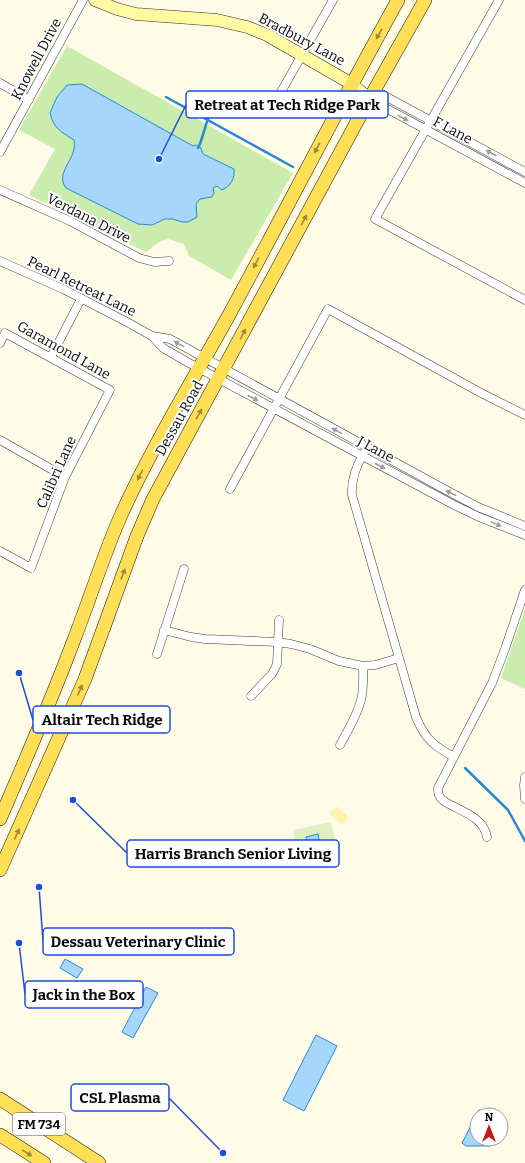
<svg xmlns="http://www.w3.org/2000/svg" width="525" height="1163" font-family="Bitter,serif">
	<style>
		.green { fill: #caecad }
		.sand { fill: #fff2ae }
		.pitch { fill: #def2c0 }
		.water { fill: #a6d7fb; stroke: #2788d8 }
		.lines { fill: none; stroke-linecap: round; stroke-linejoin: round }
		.stream { stroke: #2788d8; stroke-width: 2.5 }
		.street-casing { stroke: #3d3d3d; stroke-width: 9 }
		.secondary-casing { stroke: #2c2c2c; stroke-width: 13 }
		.primary-casing { stroke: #1b1b1b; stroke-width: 14 }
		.street { stroke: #fff; stroke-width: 8 }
		.secondary { stroke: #fffaa1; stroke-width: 12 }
		.primary { stroke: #ffdf56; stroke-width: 13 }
		.oneway { fill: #9d8a38 }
		.oneway2 { fill: #9d9d9d }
		.labels { text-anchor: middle; stroke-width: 4; stroke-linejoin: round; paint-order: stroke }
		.shield { fill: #fff; stroke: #545454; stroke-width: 1 }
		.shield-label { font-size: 13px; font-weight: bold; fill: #0a0a0a }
		.street-label { font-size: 14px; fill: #0a0a0a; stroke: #fff }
		.leader { fill: none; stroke: #1d4ed8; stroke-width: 1.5 }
		.callout-dot { fill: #1d4ed8; stroke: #fff; stroke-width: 1.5 }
		.callout { fill: #fff; stroke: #1d4ed8; stroke-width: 1.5 }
		.callout-label { font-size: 15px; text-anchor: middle; font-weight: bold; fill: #0a0a0a }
	</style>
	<rect width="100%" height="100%" fill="#fffbe6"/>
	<!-- green -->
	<path class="green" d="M67,46l226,127 -62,107 -42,-24 -5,-12 -16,-5 -9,3 -13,10 -117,-57 26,-46 -36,-19z
		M525,609v80l-24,-11z"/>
	<!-- sand -->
	<path class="sand" d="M336,806l13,11 -7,8 -13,-11z"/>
	<!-- pitch -->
	<path class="pitch" d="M331,822c2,9 5,19 5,28 -1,11 -16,19 -26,17 -5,-1 -7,-3 -11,-6l-6,-31z"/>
	<!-- water -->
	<path class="water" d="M82,84l111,62 3,-1 5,3 2,6 31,15c1,9 -3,17 -12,21l-5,-4 -4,2 1,5 -2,4 -12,2 -4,5 1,13 -9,5h-6l-9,-3h-8l-13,6 -14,-1 -72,-36c-12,-16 12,-29 8,-48 -14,-9 -20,-11 -24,-27l7,-16 10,-12z
		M318,834l3,18 -11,3 -4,-18z
		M65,959l18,10 -6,9 -17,-10z
		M146,987l12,6 -25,45 -11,-6z
		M316,1035l21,11 -33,65 -21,-11z
		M479,1110l8,5h-10v24h17l-4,7h-24l-4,-3z"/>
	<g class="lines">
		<!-- stream -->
		<path class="stream" d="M166,97l127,70
			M198,148c5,-10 6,-19 10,-29
			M465,768l43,42 17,31"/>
		<defs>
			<path id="street" d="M499,0l-124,219 150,81
				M0,83l29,17
				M374,90l151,82
				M277,99l56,-99
				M369,99l156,84
				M0,152l83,-152
				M0,190l70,31 69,37 15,4 15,-1
				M0,261l63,28 64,33 25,14 11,12 26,15 265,142 25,12 46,18
				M152,336l18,3 276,151 32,17 47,19
				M0,343l5,-10 105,57 -45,87 -34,91 -31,-17
				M51,357l30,-58
				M0,440l65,37
				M364,453c-8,13 -13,26 -12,42l64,222c9,22 18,29 38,40
				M230,489l98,-180 155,85 42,21
				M164,630l27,7 14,2 72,3 14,2 19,5 29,12 24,5 12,-1 24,-7
				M157,654l27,-85
				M251,696l21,-22 5,-10 2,-44
				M340,745c8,-15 17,-29 21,-45 3,-11 2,-23 2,-34
				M525,777l-1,8 1,14
				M487,837c-3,-18 -21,-24 -36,-32 -4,-2 -9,-4 -11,-8 -2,-2 -2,-6 -2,-9l54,-105 13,-34 20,-59"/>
			<path id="secondary" d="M95,0l22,9 19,5 81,6 30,7 20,8 85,49 17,15"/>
			<path id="primary" d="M0,819c26,-60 52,-120 75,-182 16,-41 29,-84 47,-124 31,-68 71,-133 107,-198 57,-105 111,-211 169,-315
				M0,870l85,-191 52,-143 16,-37 213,-394 59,-105
				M0,1099l99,64
				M0,1135l44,28"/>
		</defs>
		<!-- street casing -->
		<use href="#street" class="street-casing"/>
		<!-- secondary casing -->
		<use href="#secondary" class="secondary-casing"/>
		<!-- primary casing -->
		<use href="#primary" class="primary-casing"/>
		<!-- street -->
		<use href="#street" class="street"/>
		<!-- secondary -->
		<use href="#secondary" class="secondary"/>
		<!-- primary -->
		<use href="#primary" class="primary"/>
	</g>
	<!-- one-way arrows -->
	<defs><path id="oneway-solid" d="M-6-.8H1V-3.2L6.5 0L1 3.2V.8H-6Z"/></defs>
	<g class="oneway">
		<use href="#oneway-solid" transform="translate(379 34) rotate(119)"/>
		<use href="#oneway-solid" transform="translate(317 148) rotate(118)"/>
		<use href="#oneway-solid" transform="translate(304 220) rotate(-62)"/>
		<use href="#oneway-solid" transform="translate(256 263) rotate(118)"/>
		<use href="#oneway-solid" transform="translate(243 334) rotate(-62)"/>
		<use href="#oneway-solid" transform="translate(199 414) rotate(-61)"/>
		<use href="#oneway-solid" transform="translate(140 475) rotate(117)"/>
		<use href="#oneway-solid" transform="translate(123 574) rotate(-70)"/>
		<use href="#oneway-solid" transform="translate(80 690) rotate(-66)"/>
		<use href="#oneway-solid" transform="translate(17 834) rotate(-66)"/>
		<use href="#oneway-solid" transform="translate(27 1153) rotate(32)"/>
	</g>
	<g class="oneway2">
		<use href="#oneway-solid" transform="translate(403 118) rotate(28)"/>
		<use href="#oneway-solid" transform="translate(491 153) rotate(-152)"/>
		<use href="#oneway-solid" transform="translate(179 344) rotate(-151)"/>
		<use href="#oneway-solid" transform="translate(253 398) rotate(28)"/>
		<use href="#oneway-solid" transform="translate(337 431) rotate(-151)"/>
		<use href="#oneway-solid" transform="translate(380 466) rotate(28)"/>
		<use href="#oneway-solid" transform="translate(451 493) rotate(-153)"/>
		<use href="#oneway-solid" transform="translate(496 524) rotate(22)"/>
	</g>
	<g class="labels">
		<!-- shield labels -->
		<rect class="shield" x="13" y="1113" width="52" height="22" rx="3"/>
		<g class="shield-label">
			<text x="39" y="1129">FM 734</text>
		</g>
		<!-- street labels -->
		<g class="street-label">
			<text transform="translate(302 39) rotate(28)" y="5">Bradbury Lane</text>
			<text transform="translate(36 59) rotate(-62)" y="5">Knowell Drive</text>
			<text transform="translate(453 130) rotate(28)" y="5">F Lane</text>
			<text transform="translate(89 218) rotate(27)" y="5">Verdana Drive</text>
			<text transform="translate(82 286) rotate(26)" y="5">Pearl Retreat Lane</text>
			<text transform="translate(64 350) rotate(29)" y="5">Garamond Lane</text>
			<text transform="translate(179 418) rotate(-61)" y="5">Dessau Road</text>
			<text transform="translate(376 449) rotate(28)" y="5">J Lane</text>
			<text transform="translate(56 472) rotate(-66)" y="5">Calibri Lane</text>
		</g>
	</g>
	<!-- callouts -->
	<path class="leader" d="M159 159L186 105M19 673L33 720M73 800L127 853M39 887L43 941M19 943L25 994M223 1153L169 1098"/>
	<g class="callout-dot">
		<circle cx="159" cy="159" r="4"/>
		<circle cx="19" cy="673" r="4"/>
		<circle cx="73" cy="800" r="4"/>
		<circle cx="39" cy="887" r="4"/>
		<circle cx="19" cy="943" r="4"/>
		<circle cx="223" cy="1153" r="4"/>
	</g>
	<g class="callout">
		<rect x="186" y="91" width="202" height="27" rx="4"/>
		<rect x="33" y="706" width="137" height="27" rx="4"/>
		<rect x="127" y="840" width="212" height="27" rx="4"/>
		<rect x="43" y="928" width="191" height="27" rx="4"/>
		<rect x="25" y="981" width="118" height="27" rx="4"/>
		<rect x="71" y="1084" width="98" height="27" rx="4"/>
	</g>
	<g class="callout-label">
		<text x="287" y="110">Retreat at Tech Ridge Park</text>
		<text x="102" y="725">Altair Tech Ridge</text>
		<text x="233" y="859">Harris Branch Senior Living</text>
		<text x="138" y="947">Dessau Veterinary Clinic</text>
		<text x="84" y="1000">Jack in the Box</text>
		<text x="120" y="1103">CSL Plasma</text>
	</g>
	<!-- north arrow -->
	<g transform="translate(489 1127)"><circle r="19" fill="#ffffff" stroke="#9d9d9d"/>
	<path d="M0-3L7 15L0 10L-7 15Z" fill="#c31918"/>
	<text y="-6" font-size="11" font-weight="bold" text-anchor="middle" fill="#0a0a0a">N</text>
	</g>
</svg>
